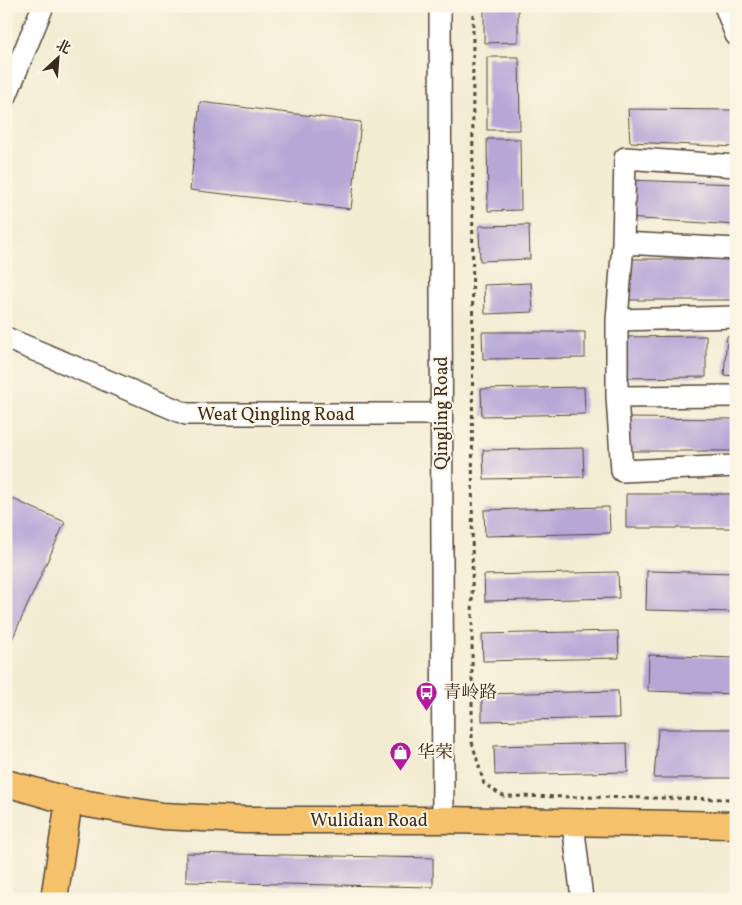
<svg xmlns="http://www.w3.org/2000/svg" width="742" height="905" font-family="Vollkorn,'Noto Serif SC',serif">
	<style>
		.building { fill: #b7a7d7 }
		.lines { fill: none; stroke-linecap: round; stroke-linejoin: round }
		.minor-casing { stroke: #574739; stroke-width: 24 }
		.major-casing { stroke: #574739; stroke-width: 29 }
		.path { stroke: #574739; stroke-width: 3; stroke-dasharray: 4 4; stroke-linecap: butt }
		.minor { stroke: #fff; stroke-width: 21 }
		.major { stroke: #f5c16b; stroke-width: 26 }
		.labels { text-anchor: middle; stroke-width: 4; stroke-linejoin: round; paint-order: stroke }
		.street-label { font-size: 18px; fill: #3b2a1e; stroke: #fcf5e5 }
		.poi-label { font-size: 18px; fill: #3b2a1e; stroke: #fcf5e5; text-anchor: start }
	</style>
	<rect width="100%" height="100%" fill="#fcf5e5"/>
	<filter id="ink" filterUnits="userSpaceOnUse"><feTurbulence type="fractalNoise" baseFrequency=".02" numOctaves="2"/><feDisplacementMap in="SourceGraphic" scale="10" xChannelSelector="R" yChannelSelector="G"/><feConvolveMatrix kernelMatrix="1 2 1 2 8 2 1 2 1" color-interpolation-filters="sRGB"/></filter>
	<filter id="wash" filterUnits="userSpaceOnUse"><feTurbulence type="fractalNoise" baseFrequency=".0096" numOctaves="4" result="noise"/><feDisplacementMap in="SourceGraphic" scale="20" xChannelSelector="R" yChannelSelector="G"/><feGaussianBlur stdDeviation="1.12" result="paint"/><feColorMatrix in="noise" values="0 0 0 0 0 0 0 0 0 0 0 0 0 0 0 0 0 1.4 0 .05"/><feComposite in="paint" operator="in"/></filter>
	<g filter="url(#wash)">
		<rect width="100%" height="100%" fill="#f3ecd3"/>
		<g id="blocks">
			<!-- building -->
			<path class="building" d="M484,6h34v36l-34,1z
				M487,57h32l1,73h-33z
				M200,102l161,20 -10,87 -161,-19z
				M628,109l105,1 3,10v27l-106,-5z
				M487,139h33l1,71 -33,1z
				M628,180l108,4v41l-110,-7z
				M529,225l1,34 -50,2 -1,-35z
				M623,259h113v41h-113z
				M531,283l2,29 -48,2 -1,-29z
				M482,332h103v26l-102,1z
				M706,336v41l-85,1v-41z
				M727,336h9v40l-12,-1z
				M584,387l1,27 -103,2 -1,-27z
				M622,418l114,1v32h-114z
				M583,448l1,29 -100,2 -1,-29z
				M626,494h110v34h-110z
				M6,496l59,26 -59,131z
				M609,507l1,26 -125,3 -1,-26z
				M647,571l89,2v39l-90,-2z
				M618,572l1,26 -134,3 -1,-26z
				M618,631l1,27 -136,3 -1,-27z
				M649,655l87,3v36l-88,-3z
				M618,691l1,27 -137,3v-27z
				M658,729h78v49h-82z
				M627,743l1,29 -133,3 -1,-29z
				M186,853l247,5v29l-247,-5z"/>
		</g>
	</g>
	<g filter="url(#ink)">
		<use href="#blocks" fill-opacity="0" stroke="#574739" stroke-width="1"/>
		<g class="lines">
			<defs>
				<path id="minor" d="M440,6l3,814
					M725,6l11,29
					M6,96l37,-90
					M736,166l-111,-8 -2,85 -6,77v77l5,74 114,-5
					M623,243l113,6
					M617,320l119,-3
					M6,338l180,76h255
					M617,397l119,-1
					M573,823l9,76"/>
				<path id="major" d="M6,783l63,18 93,15 82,4h199l293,5
					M54,899l15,-98"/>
			</defs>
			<!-- minor casing -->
			<use href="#minor" class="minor-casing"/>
			<!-- major casing -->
			<use href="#major" class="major-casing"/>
			<!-- path -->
			<path class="path" d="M473,6l-1,736 12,42 19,12 233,3"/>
			<!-- minor -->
			<use href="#minor" class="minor"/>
			<!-- major -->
			<use href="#major" class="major"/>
		</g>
	</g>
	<!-- icons -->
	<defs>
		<symbol id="bus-pin" viewBox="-11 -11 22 30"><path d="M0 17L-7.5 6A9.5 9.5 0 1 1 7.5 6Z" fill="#b5179e" stroke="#fcf5e5"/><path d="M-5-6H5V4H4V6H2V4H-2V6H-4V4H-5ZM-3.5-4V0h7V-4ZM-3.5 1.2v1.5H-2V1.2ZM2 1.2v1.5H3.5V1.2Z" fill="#fff"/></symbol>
		<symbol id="shop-pin" viewBox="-11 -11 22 30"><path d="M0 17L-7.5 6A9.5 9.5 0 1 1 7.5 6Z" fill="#b5179e" stroke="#fcf5e5"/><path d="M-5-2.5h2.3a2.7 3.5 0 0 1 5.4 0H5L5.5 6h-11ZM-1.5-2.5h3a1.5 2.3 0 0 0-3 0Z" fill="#fff"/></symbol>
	</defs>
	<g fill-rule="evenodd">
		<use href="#bus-pin" x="414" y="680" width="25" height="34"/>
		<use href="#shop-pin" x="388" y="740" width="25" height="34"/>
	</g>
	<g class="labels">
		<!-- street labels -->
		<g class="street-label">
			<text transform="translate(441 413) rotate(-90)" y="6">Qingling Road</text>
			<text x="276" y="420">Weat Qingling Road</text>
			<text x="369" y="826">Wulidian Road</text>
		</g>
		<!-- poi labels -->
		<g class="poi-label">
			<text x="443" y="698">青岭路</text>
			<text x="417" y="758">华荣</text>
		</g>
	</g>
	<!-- margin -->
	<rect width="742" height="905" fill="none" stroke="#fcf5e5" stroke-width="25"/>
	<!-- north arrow -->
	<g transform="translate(58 58) rotate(26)" stroke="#fcf5e5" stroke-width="4" paint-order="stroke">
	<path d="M0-4L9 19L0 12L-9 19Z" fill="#3b2a1e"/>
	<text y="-8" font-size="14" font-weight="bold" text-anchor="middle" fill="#3b2a1e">北</text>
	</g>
</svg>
